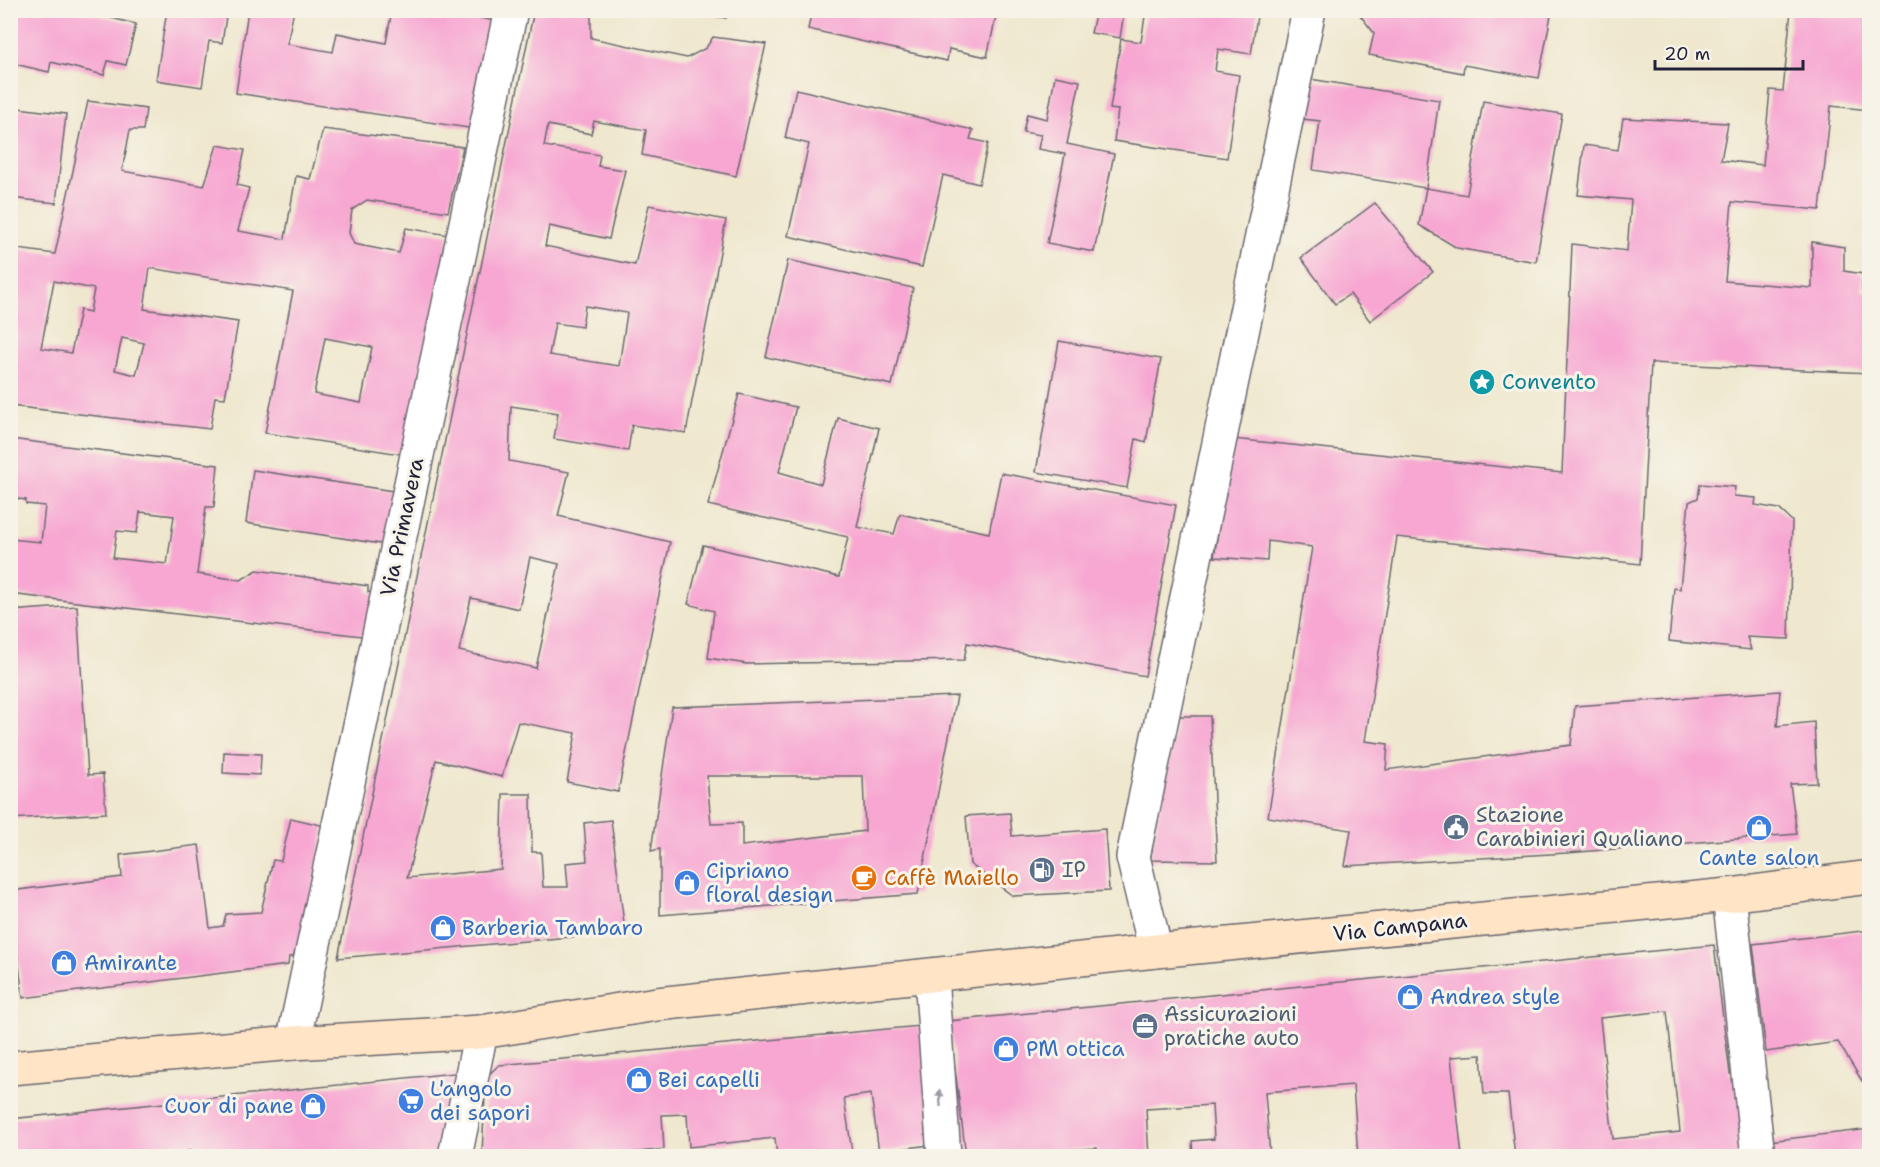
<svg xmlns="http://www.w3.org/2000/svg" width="1880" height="1167" font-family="'Shantell Sans',sans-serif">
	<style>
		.building { fill: #f7a7d2; fill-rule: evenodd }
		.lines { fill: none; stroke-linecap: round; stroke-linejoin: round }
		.street-casing { stroke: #6a676f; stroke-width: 36 }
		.secondary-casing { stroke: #6a676f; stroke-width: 36 }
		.street { stroke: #fff; stroke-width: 33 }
		.secondary { stroke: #ffe4c6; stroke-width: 33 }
		.oneway { fill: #9c9ca7 }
		.labels { text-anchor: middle; stroke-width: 6; stroke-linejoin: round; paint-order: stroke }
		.culture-label { font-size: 21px; fill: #0d838f; stroke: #f7f3e8; text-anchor: start }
		.street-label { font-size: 21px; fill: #22223b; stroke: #f7f3e8 }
		.service-label { font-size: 21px; fill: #4e5e75; stroke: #f7f3e8; text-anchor: start }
		.shop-label { font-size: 21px; fill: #366cbe; stroke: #f7f3e8; text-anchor: start }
		.food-label { font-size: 21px; fill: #c56008; stroke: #f7f3e8; text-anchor: start }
	</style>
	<rect width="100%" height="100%" fill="#f7f3e8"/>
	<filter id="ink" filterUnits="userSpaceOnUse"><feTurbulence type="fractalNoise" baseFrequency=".0167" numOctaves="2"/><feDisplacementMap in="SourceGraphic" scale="12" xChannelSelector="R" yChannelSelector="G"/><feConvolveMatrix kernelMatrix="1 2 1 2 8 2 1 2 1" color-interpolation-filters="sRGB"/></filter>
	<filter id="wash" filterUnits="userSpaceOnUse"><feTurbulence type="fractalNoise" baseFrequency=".008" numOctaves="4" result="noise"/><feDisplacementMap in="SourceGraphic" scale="24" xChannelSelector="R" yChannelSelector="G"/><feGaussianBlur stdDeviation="1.35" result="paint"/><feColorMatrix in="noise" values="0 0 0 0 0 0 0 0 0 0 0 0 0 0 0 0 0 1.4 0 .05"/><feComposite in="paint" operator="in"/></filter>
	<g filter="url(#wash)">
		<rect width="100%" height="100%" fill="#efe8cf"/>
		<g id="blocks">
			<!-- building -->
			<path class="building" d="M10,10h67l59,14 -10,41 -18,-4 -4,14 -53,-13 -2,10 -39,-9z
				M167,10h60l-5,33 -13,-2 -7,46 -46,-7z
				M248,10h46l-7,34 46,8 4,-19 49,10 6,-33h48l55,11 -20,108 -239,-36z
				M534,10h57v28l96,20 19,-10 7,-11 53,7 -30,132 -94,-21 4,-25 -52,-9 -3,13 -43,-9 -4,21 56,9 -2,11 27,4 -16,69 -60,-13 -4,20 90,19 14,-60 77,15 -40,213 -54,-8 -4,26 -74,-12 4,-26 -47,-7 -2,55 60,11 -11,44 112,26 -52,250 -51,-10 9,-49 -58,-11 -16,55 -66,-17 -29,118 94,-9 2,-75h28l1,58h9l2,35h25l-2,-24 21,-2 -3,-38 27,-3 14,112 -287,26zM585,306l42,7 -8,53 -70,-11 6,-32 27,4zM530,557l29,7 -23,104 -77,-17 12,-53 48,11z
				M687,10h39v8z
				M812,10h177l8,2 -10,45 -38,-8 -2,12 -139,-32z
				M1096,10l28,2 -4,26 -29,-5z
				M1146,10h112l-7,44 -33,-5 -3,22 24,4 -12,83 -113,-17 4,-31 -8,-1 11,-70 20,3z
				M1361,10h191l-13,68 -75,-13 -1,8 -94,-18 5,-22 -14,-18z
				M1791,10l79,1v99l-39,-4 -11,104 -88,-8 -7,79 87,7v-46l32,5v24l19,3 -1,17 8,1v81l-219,-10 -11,201 -243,-27 -32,204 23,3 -2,26 185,-25 4,-39 205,-15 -3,35 37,-4 3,61 -27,1 7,50 -230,19 -222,13 6,-36 -83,-13 44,-270 -44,-6 -1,20 -53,-4 19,-118 329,34 10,-229 55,7 4,-51 -53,-5 6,-50 34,5 5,-32 105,5 -7,37 42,5 7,-75 13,1z
				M1055,76l25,5 -13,63 47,10 -20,98 -47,-9 18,-89 -27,-5 3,-14 -18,-3 4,-18 20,5z
				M1310,79l129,21 -13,88 41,7 16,-94 79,13 -26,148 -79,-14 -38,-23 7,-37 -113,-18 7,-49 -17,-2z
				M796,89l177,41 -3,9 18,4 -9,41 -36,-9 -21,92 -134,-31 21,-92 -24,-6z
				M88,101l58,8 -3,21h-13l-8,41 82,15 13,-41 28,5 -8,35 12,3 -11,43 47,8 11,-63 14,3 13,-50 140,18 -15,65 -81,-12 -15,10 -3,23 5,11 45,9 7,-25 43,7 -42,210 -7,9 -135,-21 28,-142 -143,-23 -6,41 94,13 -13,76 -10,-1 -5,32 -200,-23v-158l45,6zM54,281l40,8 -4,23 -10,-2 -9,43 -30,-5zM122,338l22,5 -8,32 -21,-5zM325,338l47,9 -11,56 -47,-9z
				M10,107l56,7 -10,89 -46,-5z
				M1375,203l58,69 -63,49 -20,-27 -15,10 -34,-46z
				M788,260l125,28 -21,97 -126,-28z
				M1059,341l102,18 -15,83 -10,-3 -9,49 -91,-16z
				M739,394l57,13 -17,65 42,12 17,-66 41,10 -22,99 37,7 6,-20 89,19 12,-60 175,32 -31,171 -178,-33 -3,17 -217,4 -39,-6 6,-47 -26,-7 15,-59 136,32 9,-40 -140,-32z
				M10,439l208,26 -4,42h-8l-9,67 44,6 16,-10 111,16v6l17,3 -7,43 -368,-44v-55l31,3 4,-36 -19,-2v-4l-16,-2zM140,512l34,4 -7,48 -54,-6 4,-27 20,2z
				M253,470l140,21 1,55 -148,-23z
				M1700,484l35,3 -1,9 22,2 -1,7 24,4 13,12 -3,118 -42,-2 4,13 -82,-9 5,-53 6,1 9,-87 9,-4z
				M77,606l11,169 15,-1 3,39 -96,6v-39h4l-4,-51v-118z
				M957,696l-39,198 -258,21v-66l-9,2 21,-144zM707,776h156l2,55 -123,15v-23l-31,1z
				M1177,716h33l7,145 -67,-1z
				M224,752l37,2 -1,21 -37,-2z
				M1010,813l2,23 93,-7 4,62 -96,5 -43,-32 -4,-48z
				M291,818l34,8 -25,130 -11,1 -1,8 -265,33 -13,-107 112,-14 -2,-22 79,-10 11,83 13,-2 3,-12 35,-2 12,-52 8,1z
				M1870,930v150l-8,1 -24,-39 -72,10 -13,-108z
				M1714,945l16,129 9,1 8,81h-232l-7,-62h-24l-3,-39 -30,2 11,99h-104l-5,-71 -88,7 5,64h-77l-1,-15 22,-2 -2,-34 -66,4 3,47h-51l-1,-8 -28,2v6h-103l-17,-135zM1667,1011l13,121 -67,7 -13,-121z
				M920,1026l16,118 -57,8 -8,-58 -27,4 8,54 -35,4h-40l-2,-18 -86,9 -2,-33 -25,1 2,34 -57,7h-113v-3h-12l4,-76 13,-12z
				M463,1072l-18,84h-236l2,-5h-24l-3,5h-174v-37z
				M1870,1129v27h-99l-2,-15z"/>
		</g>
	</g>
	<g filter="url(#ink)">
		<use href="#blocks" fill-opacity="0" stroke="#6a676f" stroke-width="1.5"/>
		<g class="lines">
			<defs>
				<path id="street" d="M1729,895l29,261
					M1156,951l-23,-94 176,-847
					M931,976l13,180
					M293,1043l218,-1033
					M455,1156l26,-124"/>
				<path id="secondary" d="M10,1068l283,-25 188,-11 176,-28 499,-53 573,-56 141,-18"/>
			</defs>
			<!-- street casing -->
			<use href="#street" class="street-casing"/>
			<!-- secondary casing -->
			<use href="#secondary" class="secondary-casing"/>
			<!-- street -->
			<use href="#street" class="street"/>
			<!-- secondary -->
			<use href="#secondary" class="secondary"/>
		</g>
		<!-- one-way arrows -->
		<defs><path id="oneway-solid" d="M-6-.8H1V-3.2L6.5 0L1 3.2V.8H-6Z" transform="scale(1.5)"/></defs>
		<use class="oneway" href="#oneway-solid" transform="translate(940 1098) rotate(-94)"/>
	</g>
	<!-- icons -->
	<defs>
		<symbol id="sight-disc" viewBox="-11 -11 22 22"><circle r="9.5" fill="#0f9aa8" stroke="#f7f3e8"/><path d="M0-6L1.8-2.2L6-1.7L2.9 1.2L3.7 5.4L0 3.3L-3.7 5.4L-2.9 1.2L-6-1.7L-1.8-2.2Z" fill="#fff"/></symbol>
		<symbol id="civic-disc" viewBox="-11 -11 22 22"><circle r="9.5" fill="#5c6f8a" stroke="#f7f3e8"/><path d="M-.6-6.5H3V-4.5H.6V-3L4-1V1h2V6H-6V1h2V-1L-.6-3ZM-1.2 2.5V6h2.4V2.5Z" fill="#fff"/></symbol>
		<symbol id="shop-disc" viewBox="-11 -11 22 22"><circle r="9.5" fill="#3f7fe0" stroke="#f7f3e8"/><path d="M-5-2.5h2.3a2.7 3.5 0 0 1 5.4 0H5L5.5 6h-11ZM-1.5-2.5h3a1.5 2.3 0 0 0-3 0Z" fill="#fff"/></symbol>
		<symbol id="fuel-disc" viewBox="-11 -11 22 22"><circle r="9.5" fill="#5c6f8a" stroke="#f7f3e8"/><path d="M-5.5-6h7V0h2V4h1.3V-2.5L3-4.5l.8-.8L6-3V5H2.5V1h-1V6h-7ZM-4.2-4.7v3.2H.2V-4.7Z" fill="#fff"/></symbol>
		<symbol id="cafe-disc" viewBox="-11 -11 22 22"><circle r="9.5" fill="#e8710a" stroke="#f7f3e8"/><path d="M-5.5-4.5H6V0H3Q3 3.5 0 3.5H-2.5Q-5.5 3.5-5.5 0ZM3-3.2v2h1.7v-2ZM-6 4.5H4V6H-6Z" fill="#fff"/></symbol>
		<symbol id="office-disc" viewBox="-11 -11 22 22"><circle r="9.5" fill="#5c6f8a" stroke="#f7f3e8"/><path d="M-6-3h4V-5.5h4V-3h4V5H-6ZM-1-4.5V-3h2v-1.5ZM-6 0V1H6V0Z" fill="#fff"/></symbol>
		<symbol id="supermarket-disc" viewBox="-11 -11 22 22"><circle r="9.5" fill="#3f7fe0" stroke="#f7f3e8"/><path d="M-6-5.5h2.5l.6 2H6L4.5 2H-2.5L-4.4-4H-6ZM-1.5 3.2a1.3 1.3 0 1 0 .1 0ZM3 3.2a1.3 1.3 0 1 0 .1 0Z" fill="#fff"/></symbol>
	</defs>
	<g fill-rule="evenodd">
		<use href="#sight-disc" x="1467" y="367" width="30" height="30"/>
		<use href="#civic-disc" x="1441" y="812" width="30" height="30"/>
		<use href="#shop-disc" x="1744" y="813" width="30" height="30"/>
		<use href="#fuel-disc" x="1027" y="855" width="30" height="30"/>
		<use href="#cafe-disc" x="849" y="863" width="30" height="30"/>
		<use href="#shop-disc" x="672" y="868" width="30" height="30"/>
		<use href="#shop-disc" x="428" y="913" width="30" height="30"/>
		<use href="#shop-disc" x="49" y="948" width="30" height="30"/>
		<use href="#shop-disc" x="1395" y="982" width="30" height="30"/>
		<use href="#office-disc" x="1130" y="1011" width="30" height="30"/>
		<use href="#shop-disc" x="991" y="1034" width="30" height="30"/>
		<use href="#shop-disc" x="624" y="1065" width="30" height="30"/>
		<use href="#supermarket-disc" x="396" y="1086" width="30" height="30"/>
		<use href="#shop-disc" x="298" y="1091" width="30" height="30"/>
	</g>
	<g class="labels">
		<!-- culture labels -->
		<g class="culture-label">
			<text x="1502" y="389">Convento</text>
		</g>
		<!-- street labels -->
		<g class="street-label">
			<text transform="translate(402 527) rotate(-78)" y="7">Via Primavera</text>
			<text transform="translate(1400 927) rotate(-6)" y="7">Via Campana</text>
		</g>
		<!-- service labels -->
		<g class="service-label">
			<text x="1476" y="822">Stazione<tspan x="1476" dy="24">Carabinieri Qualiano</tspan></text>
			<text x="1062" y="877">IP</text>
			<text x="1164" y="1021">Assicurazioni<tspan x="1164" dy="24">pratiche auto</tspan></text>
		</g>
		<!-- shop labels -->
		<g class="shop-label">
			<text x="1759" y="865" text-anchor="middle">Cante salon</text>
			<text x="706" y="878">Cipriano<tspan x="706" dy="24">floral design</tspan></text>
			<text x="462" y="935">Barberia Tambaro</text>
			<text x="84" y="970">Amirante</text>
			<text x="1430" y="1004">Andrea style</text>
			<text x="1026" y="1056">PM ottica</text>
			<text x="658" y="1087">Bei capelli</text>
			<text x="430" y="1096">L'angolo<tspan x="430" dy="24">dei sapori</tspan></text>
			<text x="294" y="1113" text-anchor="end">Cuor di pane</text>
		</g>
		<!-- food labels -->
		<g class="food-label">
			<text x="884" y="885">Caffè Maiello</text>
		</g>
	</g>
	<!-- margin -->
	<rect width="1880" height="1167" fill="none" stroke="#f7f3e8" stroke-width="36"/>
	<!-- scale -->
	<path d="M1655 60v9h148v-9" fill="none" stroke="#22223b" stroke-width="3"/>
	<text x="1664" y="60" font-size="18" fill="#22223b" stroke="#f7f3e8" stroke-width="4.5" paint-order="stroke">20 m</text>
</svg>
